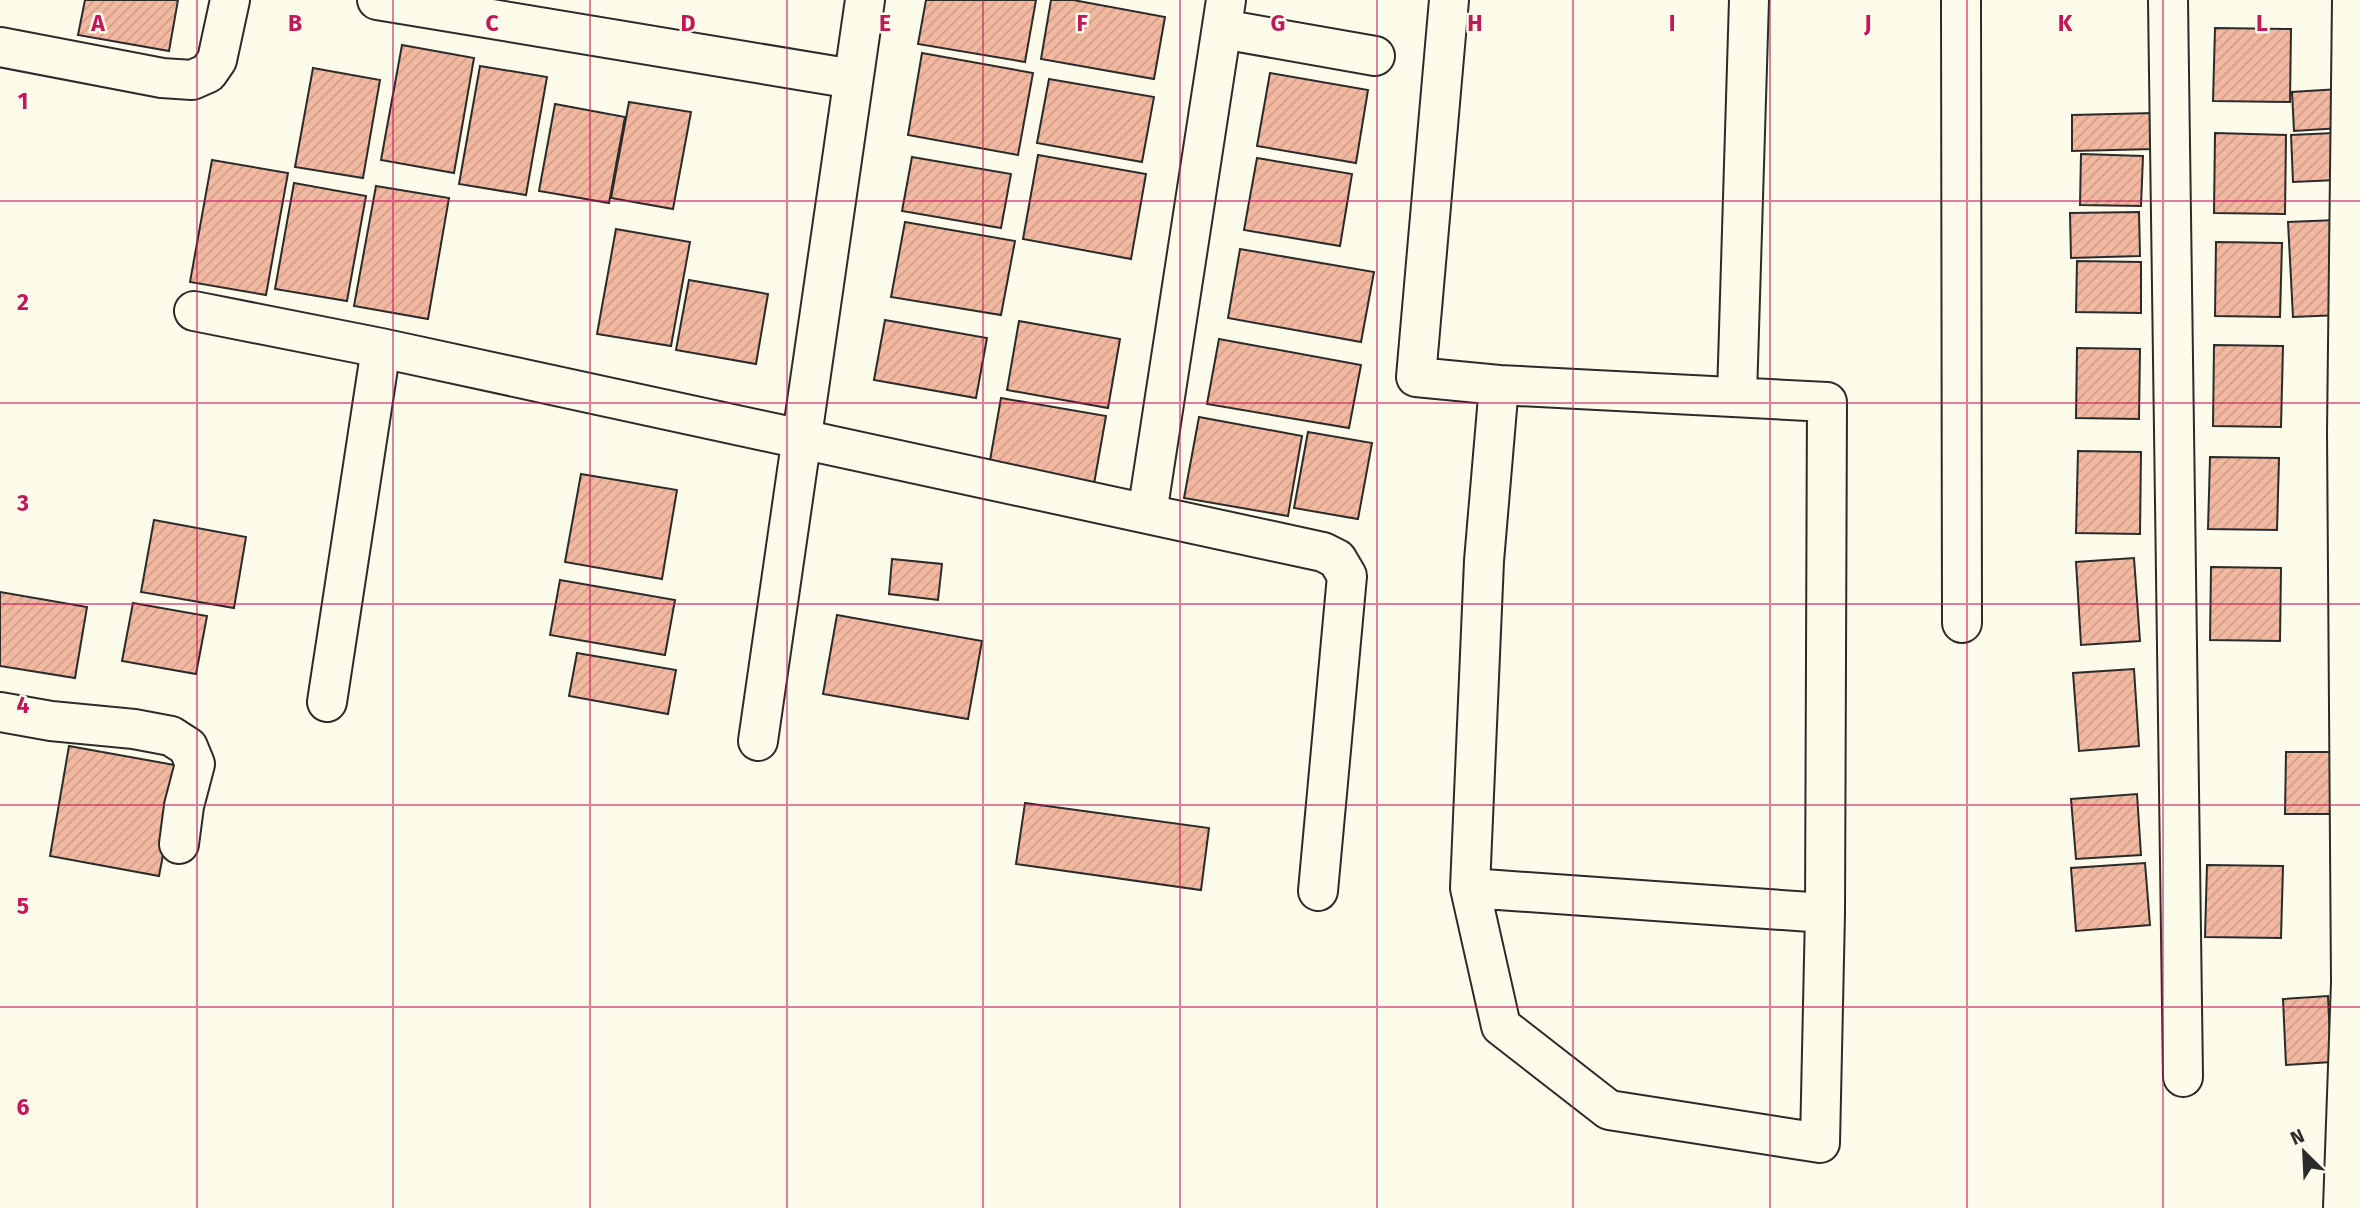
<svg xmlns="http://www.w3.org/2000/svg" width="2360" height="1208" font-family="'Fira Sans',sans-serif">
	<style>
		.building { fill: url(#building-hatch); stroke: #2b2b2b; stroke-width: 2 }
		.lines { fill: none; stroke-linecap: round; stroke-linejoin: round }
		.minor-casing { stroke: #2b2b2b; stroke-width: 42 }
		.minor { stroke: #fdfbea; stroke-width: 38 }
		.grid { fill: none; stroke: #c2185b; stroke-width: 2; stroke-opacity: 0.55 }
		.grid-label { font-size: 23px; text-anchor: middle; font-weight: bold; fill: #c2185b; stroke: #fdfbea; stroke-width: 5; stroke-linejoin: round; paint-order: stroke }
	</style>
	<defs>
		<pattern id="building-hatch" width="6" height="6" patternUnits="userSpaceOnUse" patternTransform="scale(1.75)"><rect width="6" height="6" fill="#f2b8a0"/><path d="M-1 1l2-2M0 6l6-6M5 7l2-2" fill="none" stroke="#d09e8a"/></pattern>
	</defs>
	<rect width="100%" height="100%" fill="#fdfbea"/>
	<!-- building -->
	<path class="building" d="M85,0h93l-9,51 -91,-16z
		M926,0h110l-11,62 -107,-18z
		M1051,0h22l92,17 -11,62 -113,-20z
		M2215,28l76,1 -1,73 -77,-1z
		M402,45l72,13 -20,115 -73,-13z
		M922,53l111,20 -15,82 -110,-20z
		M480,66l67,11 -21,118 -67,-11z
		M313,68l67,12 -17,98 -68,-11z
		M1270,73l98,17 -12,73 -99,-17z
		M1049,79l105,18 -12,65 -105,-19z
		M2339,89l2,39 -47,3 -2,-39z
		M629,102l62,10 -18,97 -62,-11z
		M555,104l70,13 -16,86 -70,-12z
		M2153,113l1,36 -82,2v-36z
		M2215,133l71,2 -1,79 -71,-1z
		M2334,133l3,47 -44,2 -2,-47z
		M2081,154l62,2 -2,50 -61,-1z
		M1038,155l108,19 -15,85 -108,-20z
		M912,157l99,17 -10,54 -99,-17z
		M1257,158l95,16 -12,72 -96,-16z
		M212,160l76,13 -22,122 -76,-13z
		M294,183l72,13 -19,105 -72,-12z
		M376,186l73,12 -21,121 -74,-13z
		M2139,212l1,44 -69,2 -1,-45z
		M2336,220l4,95 -47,2 -5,-95z
		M905,222l110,19 -14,74 -110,-18z
		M616,229l74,13 -19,104 -74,-12z
		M2216,242l66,1 -2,74 -65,-1z
		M1240,249l134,23 -13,70 -133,-24z
		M2077,261l64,1v51l-65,-1z
		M689,280l79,14 -12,70 -80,-14z
		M885,320l102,18 -11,60 -102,-18z
		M1019,321l101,18 -12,69 -101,-18z
		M1219,339l142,26 -12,63 -142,-24z
		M2214,345l69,1 -2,81 -68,-1z
		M2077,348l63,1 -1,70 -63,-1z
		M1001,398l105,18 -12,68 -105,-18z
		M1199,417l103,19 -14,80 -104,-18z
		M1308,432l64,11 -14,76 -64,-11z
		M2078,451l63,1 -1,82 -64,-1z
		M2210,457l69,1 -2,72 -69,-1z
		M581,474l96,16 -15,89 -97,-17z
		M154,520l92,17 -12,71 -93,-16z
		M2134,558l6,83 -59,4 -5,-83z
		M892,559l50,5 -4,36 -49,-6z
		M2211,567l70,1 -1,73 -70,-1z
		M560,580l115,20 -10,55 -115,-20z
		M0,592l87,15 -12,71 -75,-12z
		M133,603l74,13 -11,58 -74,-13z
		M837,615l145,26 -14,78 -145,-25z
		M577,653l99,17 -8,44 -99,-18z
		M2134,669l5,77 -60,5 -6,-78z
		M69,746l111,20 -21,110 -109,-20z
		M2286,752h53l-1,62h-53z
		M2137,794l4,61 -65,4 -5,-60z
		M1025,803l184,25 -8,62 -185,-26z
		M2145,863l5,62 -74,6 -5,-63z
		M2207,865l76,1 -2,72 -76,-1z
		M2328,996l3,66 -45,3 -3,-66z"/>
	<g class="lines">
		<defs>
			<path id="minor" d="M377,0l476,79
				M1449,0l-33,377 83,8
				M1961,0l1,623
				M2168,0l15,1077
				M1222,29l153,27
				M0,47l162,31 30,2 16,-7 9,-13 13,-60
				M194,311l187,37 942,204 14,7 10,17 -29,315
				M1499,385l328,17 -2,511 -5,230 -211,-33 -108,-84 -31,-138 14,-327z
				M1737,396l12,-396
				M1147,514l79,-514
				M327,702l54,-354
				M0,712l51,9 83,8 37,7 17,11 7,17 -11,42 -5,38
				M758,741l107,-741
				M1470,888l355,25
				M2343,1208l8,-226 -4,-550 5,-432"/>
		</defs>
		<!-- minor casing -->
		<use href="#minor" class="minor-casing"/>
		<!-- minor -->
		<use href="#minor" class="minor"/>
	</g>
	<!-- grid -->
	<path class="grid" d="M197,0v1208M393,0v1208M590,0v1208M787,0v1208M983,0v1208M1180,0v1208M1377,0v1208M1573,0v1208M1770,0v1208M1967,0v1208M2163,0v1208M0,201h2360M0,403h2360M0,604h2360M0,805h2360M0,1007h2360"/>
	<g class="grid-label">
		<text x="98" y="31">A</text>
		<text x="295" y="31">B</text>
		<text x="492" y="31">C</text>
		<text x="688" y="31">D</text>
		<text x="885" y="31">E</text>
		<text x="1082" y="31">F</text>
		<text x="1278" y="31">G</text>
		<text x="1475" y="31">H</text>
		<text x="1672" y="31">I</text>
		<text x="1868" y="31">J</text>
		<text x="2065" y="31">K</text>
		<text x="2262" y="31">L</text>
		<text x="23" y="109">1</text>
		<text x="23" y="310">2</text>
		<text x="23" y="511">3</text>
		<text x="23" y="713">4</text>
		<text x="23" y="914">5</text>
		<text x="23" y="1115">6</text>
	</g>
	<!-- north arrow -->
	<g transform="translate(2304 1152) rotate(336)" stroke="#fdfbea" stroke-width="5" paint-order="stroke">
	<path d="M0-5L12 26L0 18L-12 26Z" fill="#2b2b2b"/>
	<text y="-10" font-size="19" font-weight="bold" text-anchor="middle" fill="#2b2b2b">N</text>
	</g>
</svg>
